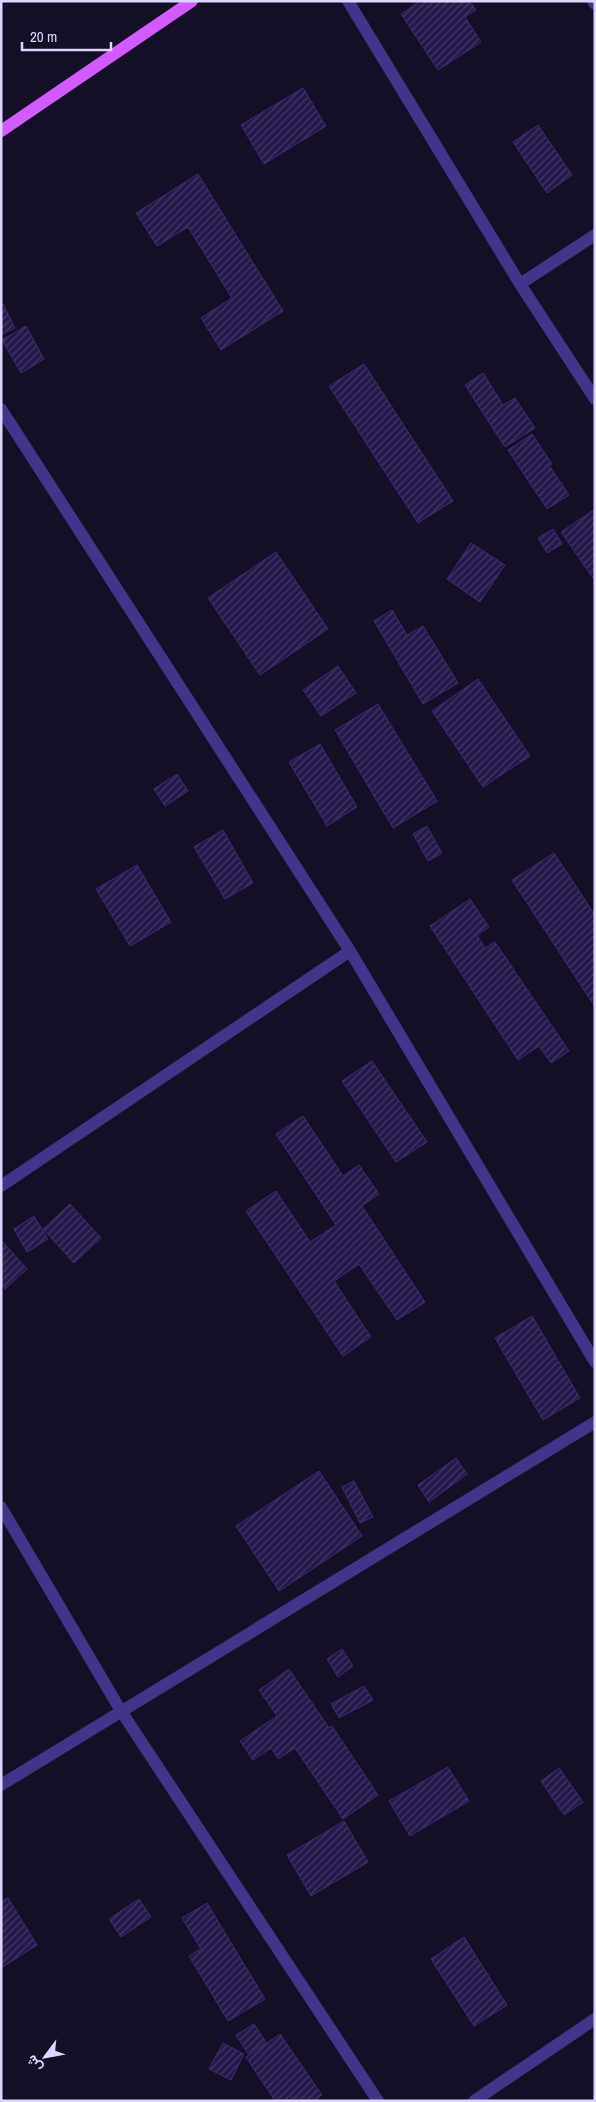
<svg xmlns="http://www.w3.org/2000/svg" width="596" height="2102" font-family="'Archivo Narrow',Vazirmatn,sans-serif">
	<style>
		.building { fill: url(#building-hatch); stroke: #402977 }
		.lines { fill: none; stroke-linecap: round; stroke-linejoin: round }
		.minor { stroke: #413589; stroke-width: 12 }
		.major { stroke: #d25bff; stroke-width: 12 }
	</style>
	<defs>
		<pattern id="building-hatch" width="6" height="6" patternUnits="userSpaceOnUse" patternTransform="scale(1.25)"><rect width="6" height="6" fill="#27184a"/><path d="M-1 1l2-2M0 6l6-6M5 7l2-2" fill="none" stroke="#463965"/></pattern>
	</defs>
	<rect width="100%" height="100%" fill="#140e27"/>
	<!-- building -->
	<path class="building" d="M420,1h49l7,9 -11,7 16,25 -43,28 -37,-56z
		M303,88l23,38 -62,38 -23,-39z
		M538,125l34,50 -25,18 -34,-51z
		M198,174l85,137 -62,39 -20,-32 31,-20 -44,-71 -31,19 -21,-33z
		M3,304l12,24 -13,6 -1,-29z
		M26,326l18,33 -23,14 -19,-33z
		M364,364l89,137 -35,22 -89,-137z
		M483,373l20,32 12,-7 20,30 -30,19 -40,-62z
		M532,434l20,30 -3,1 20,30 -22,14 -39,-59z
		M595,509v72l-34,-49z
		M553,529l9,15 -15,9 -9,-15z
		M471,543l34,22 -25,37 -33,-23z
		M276,552l52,77 -68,46 -52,-77z
		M392,610l15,25 16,-9 35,57 -35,21 -49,-83z
		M338,666l18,27 -35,23 -18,-26z
		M478,679l52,77 -47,31 -51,-76z
		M378,704l59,97 -44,27 -58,-98z
		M320,744l37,63 -30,19 -38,-64z
		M177,774l11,17 -23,15 -11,-17z
		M427,826l15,27 -14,8 -15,-27z
		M223,830l30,53 -28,16 -31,-52z
		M554,853l41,62v92l-83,-127z
		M137,865l34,57 -41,24 -34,-57z
		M470,899l19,28 -12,8 8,13 10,-6 74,109 -18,12 -12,-17 -21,14 -88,-134z
		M372,1061l55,81 -31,20 -54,-81z
		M303,1116l40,60 16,-11 20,29 -17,12 63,96 -28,18 -38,-56 -25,17 37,56 -28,19 -97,-145 30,-20 34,51 26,-17 -60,-91z
		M70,1204l31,34 -27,25 -31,-34z
		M34,1216l14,23 -21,13 -13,-23z
		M3,1242l24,27 -22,20 -4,-5v-41z
		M532,1316l48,82 -37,22 -48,-82z
		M456,1458l11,16 -38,28 -11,-17z
		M319,1471l43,65 -83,55 -43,-65z
		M354,1481l19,36 -13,6 -18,-36z
		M342,1649l11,17 -15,11 -11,-18z
		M289,1669l40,59 3,-2 46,69 -35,24 -48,-71 -17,11 -7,-11 -18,12 -13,-19 37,-25 -18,-26z
		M364,1686l9,14 -34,18 -8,-14z
		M448,1767l21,34 -59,35 -21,-35z
		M559,1768l24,34 -19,13 -23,-34z
		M344,1821l24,41 -57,34 -24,-41z
		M8,1898l29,47 -36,23v-66z
		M139,1899l12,18 -30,20 -12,-18z
		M207,1903l58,96 -37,22 -39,-65 12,-7 -19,-31z
		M464,1937l43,68 -33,21 -43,-67z
		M254,2024l12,18 -18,12 -12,-19z
		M280,2034l42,61 -9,6h-38l-29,-44z
		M223,2043l21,11 -13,26 -22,-11z"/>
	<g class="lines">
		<!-- minor -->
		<path class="minor" d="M348,1l172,283 75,115
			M593,1l2,3
			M520,284l75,-49
			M1,409l349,542 245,411
			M1,1186l349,-235
			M1,1507l120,204 257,390
			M1,1785l594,-363
			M474,2101l121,-82"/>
		<!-- major -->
		<path class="major" d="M1,131l191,-130"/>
	</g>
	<!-- border -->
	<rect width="596" height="2102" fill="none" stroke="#ddd4ff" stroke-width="5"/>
	<!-- north arrow -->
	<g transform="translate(45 2057) rotate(238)" stroke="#140e27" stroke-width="4" paint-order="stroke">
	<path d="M0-4L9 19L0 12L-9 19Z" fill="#ddd4ff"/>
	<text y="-8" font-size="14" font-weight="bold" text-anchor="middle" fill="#ddd4ff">ش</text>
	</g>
	<!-- scale -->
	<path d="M22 42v8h89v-8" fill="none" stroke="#ddd4ff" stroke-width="2.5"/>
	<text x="30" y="42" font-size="15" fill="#ddd4ff" stroke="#140e27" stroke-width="4" paint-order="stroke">20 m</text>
</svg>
